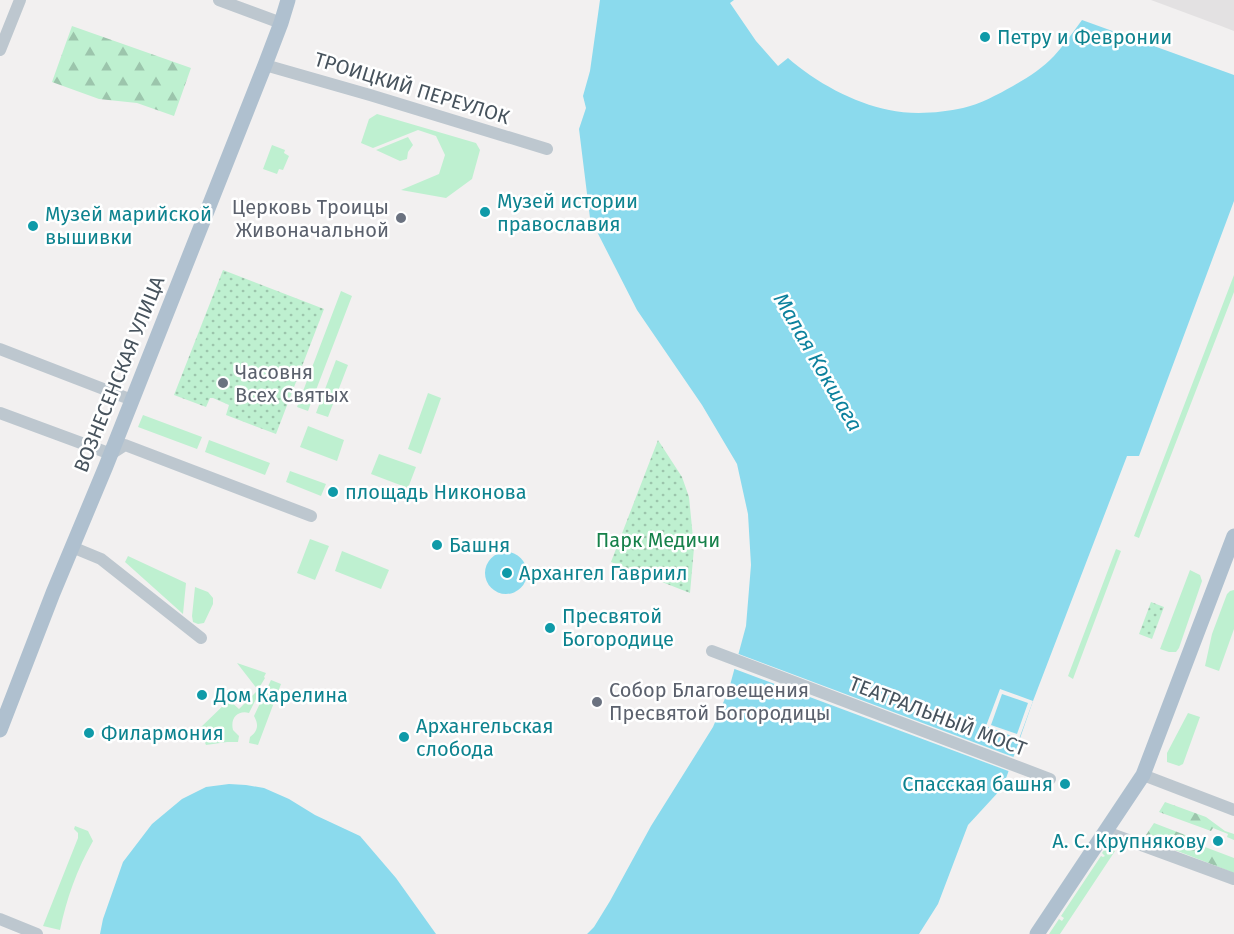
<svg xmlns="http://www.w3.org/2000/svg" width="1234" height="934" font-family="'Fira Sans',sans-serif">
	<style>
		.education { fill: #e3e1e2 }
		.grass { fill: #bef0d0 }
		.forest { fill: url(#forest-firs) }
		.park { fill: url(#park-dots) }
		.water { fill: #8bdaed }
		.pier { fill: #f2f0f0; fill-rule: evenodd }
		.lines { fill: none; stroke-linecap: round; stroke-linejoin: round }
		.minor { stroke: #bdc7cf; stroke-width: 12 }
		.major { stroke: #afc0cf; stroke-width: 15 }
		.culture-dot { fill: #0f9aa8; stroke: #fff; stroke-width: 2 }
		.worship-dot { fill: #6b7280; stroke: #fff; stroke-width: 2 }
		.labels { text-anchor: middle; stroke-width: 5; stroke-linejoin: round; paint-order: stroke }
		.culture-label { font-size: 20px; fill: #0d838f; stroke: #fff; text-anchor: start }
		.street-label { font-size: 20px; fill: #47535d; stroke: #fff }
		.worship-label { font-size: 20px; fill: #5b616d; stroke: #fff; text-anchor: start }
		.park-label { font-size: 20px; fill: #16814a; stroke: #fff }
		.water-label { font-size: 21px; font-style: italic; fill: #0c819d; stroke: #fff }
	</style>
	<defs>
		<pattern id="forest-firs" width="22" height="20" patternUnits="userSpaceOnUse" patternTransform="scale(1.5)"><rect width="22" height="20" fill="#bef0d0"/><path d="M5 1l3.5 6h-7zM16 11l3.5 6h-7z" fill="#9cc5ac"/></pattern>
		<pattern id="park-dots" width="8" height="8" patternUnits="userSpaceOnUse" patternTransform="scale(1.5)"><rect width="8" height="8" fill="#bef0d0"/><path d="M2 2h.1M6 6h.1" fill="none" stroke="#9cc5ac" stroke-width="1.8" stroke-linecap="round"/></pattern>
	</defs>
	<rect width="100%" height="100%" fill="#f2f0f0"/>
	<!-- education -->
	<path class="education" d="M1151,0h83v31l-13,-5z"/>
	<!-- grass -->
	<path class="grass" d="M377,114l99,29 4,7 -8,29 -26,19 -45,-8 38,-16 6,-19 -9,-19 -18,-6 -45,18 -12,-5 8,-24z
		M408,137l5,8 -5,7 -1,7 -7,2 -24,-11z
		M272,145l13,5 -1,3 5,3 -6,14 -4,-1 -2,5 -14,-5z
		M1234,275v17l-95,246 -5,-2z
		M341,291l11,5 -44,115 -11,-4z
		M336,360l12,5 -20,52 -12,-4z
		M428,393l13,5 -20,56 -13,-5z
		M143,415l59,22 -5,12 -59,-22z
		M308,426l36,14 -7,21 -37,-14z
		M209,440l61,23 -5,12 -60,-23z
		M379,454l37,13 -8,21 -37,-14z
		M290,471l36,13 -5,12 -35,-14z
		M310,539l19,7 -14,34 -18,-7z
		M1116,549l5,2 -48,128 -5,-3z
		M342,551l47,19 -8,19 -46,-18z
		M128,556l58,27 -3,31 -58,-52z
		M1190,570l10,5 2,6 -23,67 -3,4h-7l-9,-3z
		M195,587l13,5 5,6v6l-9,19 -6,1 -5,-2 -1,-6z
		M1234,590v39l-15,42 -14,-5 7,-32 15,-40 3,-3z
		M237,663l29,10 -2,4 1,1 -6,10 1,3 -11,22c-11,-3 -19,5 -16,17l6,6 -1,6h-11l-21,3 -7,-16 30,-29 10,9 19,-19z
		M271,680l10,4 -23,61 -9,-2 1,-6c8,-6 9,-12 4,-21z
		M1188,713l12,4 -17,47 -4,2 -12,-4v-9z
		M75,826l13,5 5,10c-16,28 -27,59 -33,89l-17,-4 35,-88v-5l-4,-4z
		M1107,846l8,5 -55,83h-11l10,-15 3,2 2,-3 -3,-2 40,-60 2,1 2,-1 -3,-3z"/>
	<!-- forest -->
	<path class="forest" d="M72,26l119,42 -17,48 -37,-13 -38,-4 -47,-17z
		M1165,802l41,15 19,14 9,3v6l-7,-3 1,-3 -15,-6 -2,3 -52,-19z
		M1154,823l52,20 -1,4 29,11v15l-90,-35z"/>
	<!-- park -->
	<path class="park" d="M223,270l101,39 -48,125 -50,-19 3,-10 -16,-7h-3l-4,9 -32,-12z
		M658,440l24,37 7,20 5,51 -4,45 -79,-31z
		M1151,602l13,5 -12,32 -13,-5z"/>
	<!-- water -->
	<path class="water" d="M600,0h134l-4,3 26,38 22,25 10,-8c27,24 66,45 101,52 22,5 52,3 74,-2 17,-4 34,-13 50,-22 14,-8 30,-18 41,-30 10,-11 19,-24 28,-36l152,55v126l-95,255h-12l-94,245 -30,86 -35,38 -30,79 -19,30h-332l7,-7 16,-26 41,-75 62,-99 16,-38 17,-63 5,-61 -3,-51 -11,-50 -35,-59 -65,-95 -47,-92 -11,-89 7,-21 -3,-12 7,-25z
		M485 573a21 21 0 1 1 42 0a21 21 0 1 1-42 0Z
		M229,784l17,1 18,3 25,11 26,16 45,21 36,42 40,56h-336l3,-15 20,-57 29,-38 30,-25 24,-12z"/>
	<!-- pier -->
	<path class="pier" d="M736,653l280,105 -5,14 -279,-104z
		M1000,689l33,12 -14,38 -33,-13zM1002,694l26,9 -11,31 -26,-9z"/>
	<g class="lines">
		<!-- minor -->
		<path class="minor" d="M219,0l62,23
			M0,50l20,-50
			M265,65l105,30 177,54
			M0,349l132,51
			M0,413l111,41 14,-9 186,71
			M72,547l29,12 100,79
			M712,651l338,128
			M1143,775l91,35
			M1106,832l128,47
			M0,919l37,15"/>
		<!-- major -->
		<path class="major" d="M0,730l53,-137 53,-127 159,-401 16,-42 7,-23
			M1037,934l106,-159 91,-239"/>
	</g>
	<!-- markers -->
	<g class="culture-dot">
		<circle cx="985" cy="37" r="6"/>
		<circle cx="485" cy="212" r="6"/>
		<circle cx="33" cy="226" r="6"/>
		<circle cx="333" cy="492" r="6"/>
		<circle cx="437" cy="545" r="6"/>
		<circle cx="507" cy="573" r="6"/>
		<circle cx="550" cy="628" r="6"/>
		<circle cx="202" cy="695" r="6"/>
		<circle cx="89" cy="733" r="6"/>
		<circle cx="404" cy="737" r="6"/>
		<circle cx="1065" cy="784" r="6"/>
		<circle cx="1218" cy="841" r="6"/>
	</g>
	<g class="worship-dot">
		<circle cx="401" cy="218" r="6"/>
		<circle cx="223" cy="383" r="6"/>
		<circle cx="597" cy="702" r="6"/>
	</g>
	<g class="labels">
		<!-- culture labels -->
		<g class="culture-label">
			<text x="997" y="44">Петру и Февронии</text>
			<text x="497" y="208">Музей истории<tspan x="497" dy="23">православия</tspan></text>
			<text x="45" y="221">Музей марийской<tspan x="45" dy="23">вышивки</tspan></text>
			<text x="345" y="499">площадь Никонова</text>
			<text x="449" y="552">Башня</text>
			<text x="519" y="580">Архангел Гавриил</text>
			<text x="562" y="623">Пресвятой<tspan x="562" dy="23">Богородице</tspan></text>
			<text x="214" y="702">Дом Карелина</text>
			<text x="416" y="733">Архангельская<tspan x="416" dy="23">слобода</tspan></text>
			<text x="101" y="740">Филармония</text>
			<text x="1053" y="791" text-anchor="end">Спасская башня</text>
			<text x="1206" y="848" text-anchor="end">А. С. Крупнякову</text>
		</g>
		<!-- street labels -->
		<g class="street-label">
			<text transform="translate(412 88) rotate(17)" y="7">ТРОИЦКИЙ ПЕРЕУЛОК</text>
			<text transform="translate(119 374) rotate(-68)" y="7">ВОЗНЕСЕНСКАЯ УЛИЦА</text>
			<text transform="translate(938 716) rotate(21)" y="7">ТЕАТРАЛЬНЫЙ МОСТ</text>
		</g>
		<!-- worship labels -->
		<g class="worship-label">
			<text x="389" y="214" text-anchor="end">Церковь Троицы<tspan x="389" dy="23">Живоначальной</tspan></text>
			<text x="235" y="379">Часовня<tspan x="235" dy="23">Всех Святых</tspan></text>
			<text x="609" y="697">Собор Благовещения<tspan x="609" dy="23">Пресвятой Богородицы</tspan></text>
		</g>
		<!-- park labels -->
		<g class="park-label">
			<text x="658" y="547">Парк Медичи</text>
		</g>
		<!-- water labels -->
		<g class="water-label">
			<text transform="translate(818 362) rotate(60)" y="7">Малая Кокшага</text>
		</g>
	</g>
</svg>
